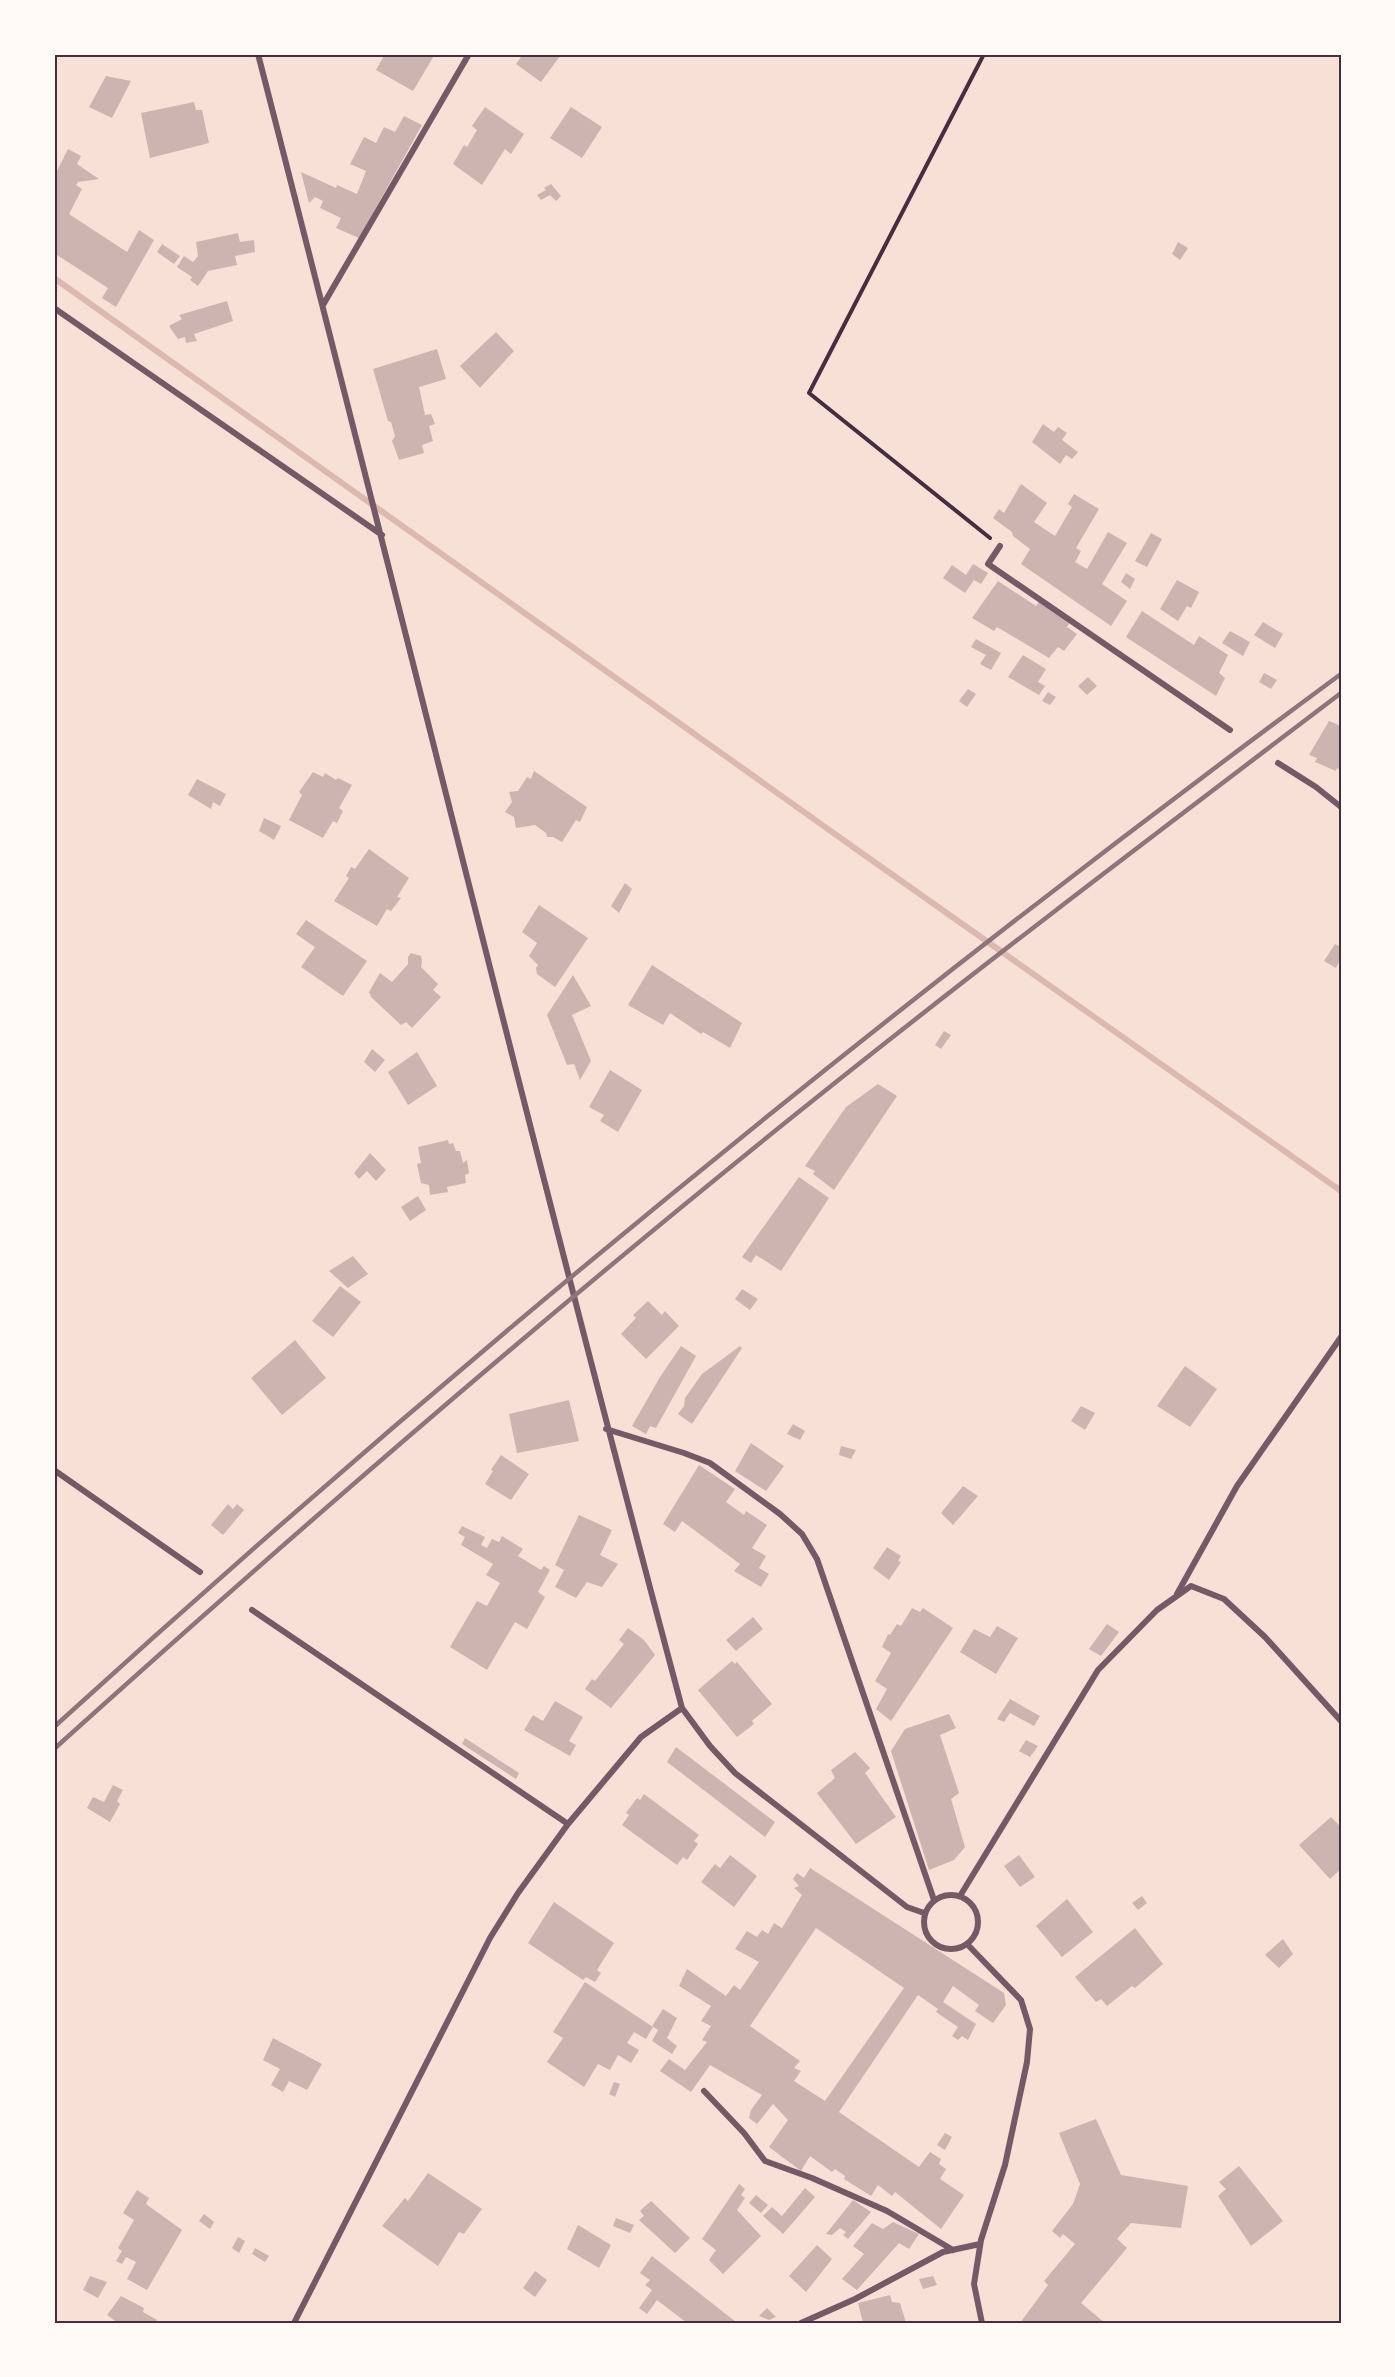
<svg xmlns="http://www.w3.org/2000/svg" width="1395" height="2377" font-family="'Work Sans',sans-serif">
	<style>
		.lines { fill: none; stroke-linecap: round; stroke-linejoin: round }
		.stream { stroke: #dcb8b0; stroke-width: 6 }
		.building { fill: #ccb4b1; fill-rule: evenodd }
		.path { stroke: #4a2c40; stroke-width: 4 }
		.minor { stroke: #755966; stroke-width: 6 }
		.rail { stroke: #8f747c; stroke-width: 4.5 }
		.neatline { fill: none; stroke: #4a2c40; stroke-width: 2 }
	</style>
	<rect width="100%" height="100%" fill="#f7e1d7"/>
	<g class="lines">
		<!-- stream -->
		<path class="stream" d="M54,278l809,576 478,337"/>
	</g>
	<!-- building -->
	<path class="building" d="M385,54h50l-22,37 -37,-21z
		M523,54h33l4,2 -19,26 -25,-18z
		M106,76l25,5 -19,37 -23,-11z
		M194,102l2,8h6l7,33 -59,15 -9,-45z
		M485,107l39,27 -13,20 -6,-5 -23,36 -29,-21 11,-19 3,2 10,-17 -5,-4z
		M571,107l31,20 -20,31 -32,-20z
		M404,116l18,9 -63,113 -23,-10 5,-10 -21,-10 3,-7 -8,-4 -6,6 -8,-31 35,16 1,-3 20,9 9,-23 -16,-7 14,-27 12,6 8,-16 11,5z
		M68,149l13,7 -4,8 22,15 -21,3 -2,3 6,4 -13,25 58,38 12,-22 15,10 -38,67 -14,-9 6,-10 -54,-35v-76z
		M551,184l10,12 -5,5 -6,-6 -9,5 -4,-5 9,-5 -2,-2z
		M238,233l2,9 14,-2 1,12 -20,4 2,9 -29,6 -10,15 -8,-6 2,-3 -15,-10 7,-11 9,6 5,-6 -2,-14z
		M1178,242l10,6 -8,12 -8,-6z
		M162,244l18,12 -6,8 -17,-12z
		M227,301l6,20 -39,13 3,7 -11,2 -1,-6 -7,2 -9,-13 13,-7 -3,-4z
		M496,332l18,19 -34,37 -20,-22z
		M437,349l9,30 -27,8 6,28 6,-1 4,10 -6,2 4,15 -11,4 2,8 -25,7 -7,-19 3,-5 -4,-14 -3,-1 -15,-52z
		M1043,424l11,8 4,-5 9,6 -5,7 16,12 -6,7 -6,-4 -6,9 -28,-22z
		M1021,484l26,19 -13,19 21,14 17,-29 -4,-3 6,-10 25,15 -23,39 5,3 -6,11 12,7 21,-37 19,11 -25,41 25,17 -16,25 -90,-62 9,-15 -17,-13 -1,-4 -19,-14 6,-9 5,4z
		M1151,533l11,6 -15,28 -12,-6z
		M973,564l15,9 -7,11 -7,-4 -9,13 -22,-15 9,-13 14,10z
		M1126,573l9,6 -5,10 -9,-7z
		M1177,580l22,12 -8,16 -4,-2 -9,15 -18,-12z
		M998,581l38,25 3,-4 31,20 -3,5 10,7 -13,17 -6,-4 -9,11 -52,-31 -3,4 -22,-13z
		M1142,611l52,34 5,-9 29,19 -9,18 6,5 -9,18 -90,-59z
		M1263,622l20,12 -8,14 -21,-13z
		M1230,631l20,11 -7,14 -21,-13z
		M976,639l25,14 -10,17 -11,-6 6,-9 -15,-8z
		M1023,655l23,14 -8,13 7,4 -6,9 -31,-18z
		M1264,673l13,7 -6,9 -12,-7z
		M1088,677l9,9 -10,9 -9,-9z
		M968,689l8,5 -9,13 -8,-6z
		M1048,692l8,5 -6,8 -8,-4z
		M1329,721l12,5v45l-4,-3 -1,3 -21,-9 2,-4 -8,-3z
		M534,771l53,36 -7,15 -4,-2 -14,22 -9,-5h-6l-1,-4 -11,-8 -19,3 -2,-11 -9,-5 7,-10 -3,-10 9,-1 9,-14 4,2z
		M313,772l10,5 2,-4 11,7 2,-2 14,7 -13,23 4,3 -6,12 -4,-2 -10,17 -34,-18 13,-25 -3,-3z
		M197,779l29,15 -6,12 -7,-4 -2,7 -23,-14z
		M264,818l17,8 -7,14 -15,-9z
		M369,849l40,29 -12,19 4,1 -10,13 -4,-2 -10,17 -43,-25 15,-23 -3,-2 5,-9 4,2z
		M625,883l7,6 -13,24 -8,-7z
		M539,905l49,33 -33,49 -18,-13 -1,-6 2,-3 -9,-9 8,-13 -15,-11z
		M306,920l61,41 -24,35 -42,-29 14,-20 -19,-13z
		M1335,944l6,3v17l-2,-2 -3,6 -12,-7z
		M411,953l10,3 1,5 -1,6 17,17 -5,6 8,7 -29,31 -6,-6 -5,3 -30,-28 -2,-5 11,-19 12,9 16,-18v-7z
		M652,965l90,58 -12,25 -27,-16 -2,2 -31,-21 -7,12 -35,-20z
		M573,975l18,31 -19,9 19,46 -11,19 -6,-16 -7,1 -20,-50z
		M944,1031l7,4 -10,14 -6,-4z
		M372,1049l13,11 -10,12 -11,-10z
		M417,1052l20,34 -29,19 -20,-33z
		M610,1070l32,20 -24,42 -18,-11 4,-6 -15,-8z
		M878,1084l19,12 -63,94 -21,-16 2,-3 -10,-5 41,-59z
		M448,1140l1,4 4,-1 3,8h4l3,12 4,-3 2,13 -4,2 1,8 -19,4 1,5 -18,3 -1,-10 -8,-2 -4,-19 4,-1 -3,-16z
		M370,1153l16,17 -10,11 -9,-10 -8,8 -5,-6z
		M799,1177l30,21 -48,73 -25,-16 -5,8 -9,-6z
		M418,1196l8,14 -16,11 -9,-14z
		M353,1256l15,18 -20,14 -19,-17z
		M340,1286l21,16 -28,35 -21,-16z
		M742,1289l16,10 -8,11 -15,-11z
		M648,1301l14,14 3,-4 14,15 -33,33 -25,-25 15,-16 -3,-3z
		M295,1340l31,38 -44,37 -31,-37z
		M681,1346l15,10 -40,72 -6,-2 -4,8 -14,-8 28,-49z
		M740,1346l2,2 -50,76 -14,-10 6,-8 1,-8 17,-24z
		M1185,1366l32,23 -27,38 -33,-21z
		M569,1400l10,41 -62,12 -8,-39z
		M1081,1406l14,7 -10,17 -14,-9z
		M793,1424l12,7 -5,9 -13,-6z
		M751,1443l33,23 -18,25 -31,-20z
		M841,1446l15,4 -5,9 -12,-4z
		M501,1455l28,19 -18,26 -26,-16 8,-13 -2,-1z
		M699,1465l36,24 -9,13 18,13 2,-4 21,14 -15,23 14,8 -7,12 10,6 -8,13 -27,-16 6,-7 -58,-43 -7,11 -12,-8z
		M963,1486l15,10 -25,29 -12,-12z
		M228,1504l5,5 4,-5 7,6 -21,25 -12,-10z
		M579,1515l33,15 -12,25 18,9 -16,23 -15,-5 -11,16 -21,-11 9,-17 -9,-5z
		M462,1526l23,11 -4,8 6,3 5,-9 7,3 3,-6 21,13 -5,7 23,14 3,-4 6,4 -12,22 7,5 -18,32 -12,-7 -28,48 -37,-23 27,-46 10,5 13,-23 -14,-8 7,-11 -32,-19 4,-8 -7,-4z
		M887,1547l14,9 -3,5 3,1 -12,18 -16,-12z
		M912,1608l8,4 3,-4 30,20 -62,93 -15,-12 11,-20 -12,-8 16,-28 -9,-6 6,-13 2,1 7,-11 4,2z
		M753,1617l10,12 -27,22 -10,-11z
		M1107,1624l12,8 -18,24 -12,-7z
		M997,1626l21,12 -22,36 -36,-22 14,-23 16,8z
		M628,1628l16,12 11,15 -44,53 -26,-19 7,-10 3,2 29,-37 -5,-4z
		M732,1661l3,3 2,-2 35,42 -20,17 2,3 -17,13 -39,-47z
		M1010,1699l30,17 -6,10 -24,-13 -6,9 -7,-3z
		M555,1701l28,16 -14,24 7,4 -6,11 -46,-26 9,-15 10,6z
		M949,1714l7,14 -16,7 19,58 -8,6 14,48 -11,13 -25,10 -38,-119 14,-22z
		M465,1738l54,35 -3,6 -54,-35z
		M1026,1740l12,6 -8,11 -11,-6z
		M676,1747l99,75 -10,15 -98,-75z
		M855,1752l15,16 -5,5 31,44 -40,27 -39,-51 18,-15 -4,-8z
		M113,1785l10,5 -6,11 3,3 -10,18 -23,-14 6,-11 11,5z
		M644,1794l55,41 -5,6 4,3 -11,16 -4,-3 -6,8 -55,-40 7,-10 -3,-2 11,-15 3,2z
		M1331,1817l10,10v42l-11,10 -31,-34z
		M730,1855l27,21 -23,31 -33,-25 14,-18 5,4z
		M1019,1855l16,22 -15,10 -16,-21z
		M810,1868l194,125 2,12 -13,18 -18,-12 4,-6 -26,-19 -10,16 33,22 -8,16 -6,-4 -4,4 -6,-4 6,-9 -22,-15 2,-3 -20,-14 -79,117 80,55 11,-15 11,7 -2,5 7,5 -6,10 24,16 -23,34 -46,-37 -3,4 -14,-11 -7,11 -27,-17 1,-3 -10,-7 -3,3 -22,-16 -9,15 -32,-24 19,-27 -15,-16 -16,20 -8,-6 2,-8 11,-15 -52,-30 -19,27 -31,-21 9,-12 16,11 22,-28 -5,-2 9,-14 -10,-5 10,-15 -32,-20 8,-17 39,27 8,-11 6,5 19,-28 -24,-13 12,-18 10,6 5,-7 6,4 6,-11 8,5 20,-33 -8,-7 5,-2 -6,-7 4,-6 7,5zM816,1928l88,60 -79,113 -31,-20 7,-10 -7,-3 6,-7 -50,-35z
		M1142,1896l5,7 -9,7 -6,-7z
		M1067,1899l26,33 -31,25 -26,-31z
		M554,1902l60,41 -17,27 4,3 -6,9 -9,-5 -3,3 -55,-37z
		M1135,1928l28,36 -28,24 -3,-2 -25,20 -6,-7 -5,3 -21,-25z
		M1283,1939l10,15 -14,14 -14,-13z
		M585,1982l68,45 -7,12 -12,-7 -7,11 12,7 -8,13 -13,-8 -8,15 -12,-6 -14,23 -37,-25 16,-24 -10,-6z
		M663,2009l14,9 -10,20 10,8 -5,8 -20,-13 6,-11 -6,-4z
		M273,2038l49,26 -15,26 -18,-9 -6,11 -12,-7 9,-16 -17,-9z
		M614,2082l6,2 -5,13 -6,-3z
		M1096,2119l25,56 67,11 -7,42 -50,-5 -14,16 10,9 -46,55 24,20h-85l28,-38 -4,-4 31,-37 -12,-10 -3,4 -8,-7 21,-27 7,-20 -21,-51z
		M945,2133l7,4 -7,13 -8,-5z
		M1239,2166l44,55 -32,25 -33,-50 8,-7 -7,-7z
		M428,2173l54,36 -18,25 -5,-2 -21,34 -56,-40 23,-28 3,3z
		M739,2184l6,5 -4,6 4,3 -8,12 24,26 -38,38 -14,-14 7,-10 -14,-11z
		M805,2188l10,9 -32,37 -20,-18 9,-9 10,9z
		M137,2190l12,8 -3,6 36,26 -35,60 -20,-11 9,-17 -10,-5 -4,7 -6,-3 6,-10 -4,-3 16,-28 -11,-7z
		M756,2195l12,10 -7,8 -12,-10z
		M853,2200l18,12 -23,27 -5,-4 3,-3 -6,-4 -8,7 -6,-1z
		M651,2201l39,37 -15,15 -36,-33 5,-4 -4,-5z
		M204,2214l10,8 -4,7 -11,-8z
		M616,2218l18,7 -4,8 -17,-7z
		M893,2222l26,12 -10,15 -10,-6 -42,47 -15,-11 22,-25 -11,-8 19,-23 11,6z
		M578,2225l33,20 -12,23 -32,-19z
		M238,2237l7,4 -6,12 -7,-5z
		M817,2245l15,14 -26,33 -17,-16z
		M255,2248l14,8 -4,6 -13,-8z
		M652,2256l84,66 -49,1 -30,-23 -10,14 -8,-6 13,-18 -7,-5 5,-5 -10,-7z
		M535,2271l12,9 -12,17 -12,-9z
		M90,2276l17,6 -9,16 -15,-8z
		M933,2276l4,9 -14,4 -4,-10z
		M890,2295l2,7 8,1 6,20h-43l-5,-20z
		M121,2296l23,12 -1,4 14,8 -2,3h-37l-11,-8z
		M767,2308l9,9 -7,3 -10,-4z"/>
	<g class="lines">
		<!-- path -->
		<path class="path" d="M984,54l-175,339 181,145"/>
		<!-- minor -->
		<path class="minor" d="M258,54c142,551 277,1104 424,1654l28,38 25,27 172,134 17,6
			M323,305l146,-251
			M54,308l328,227
			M1000,546l-12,18 242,166
			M1278,763l38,24 25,20
			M606,1429l78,24 26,10 70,51 22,20 15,25 117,341
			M54,1470l146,102
			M1177,1594l60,-108 104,-149
			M252,1610l316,214
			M924 1922a27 27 0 1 1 54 0a27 27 0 1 1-54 0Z
			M960,1896l138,-226 59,-60 34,-24 33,13 41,38 76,84
			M967,1944l54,56 9,29 -3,33 -22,103 -24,75 -7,44 8,39
			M704,2091l40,42 21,28 47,17 75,33 66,39
			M294,2323l196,-385 28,-45 50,-69 73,-87 41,-29
			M801,2323l54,-24 88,-47 37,-8"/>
		<!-- rail -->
		<path class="rail" d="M54,1727c410,-373 841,-724 1287,-1053
			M54,1749c253,-228 511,-451 777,-663 168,-134 339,-263 510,-393"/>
	</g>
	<!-- border -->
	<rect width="1395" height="2377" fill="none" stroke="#fffaf5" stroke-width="111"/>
	<rect x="56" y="56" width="1284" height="2266" class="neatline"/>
</svg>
